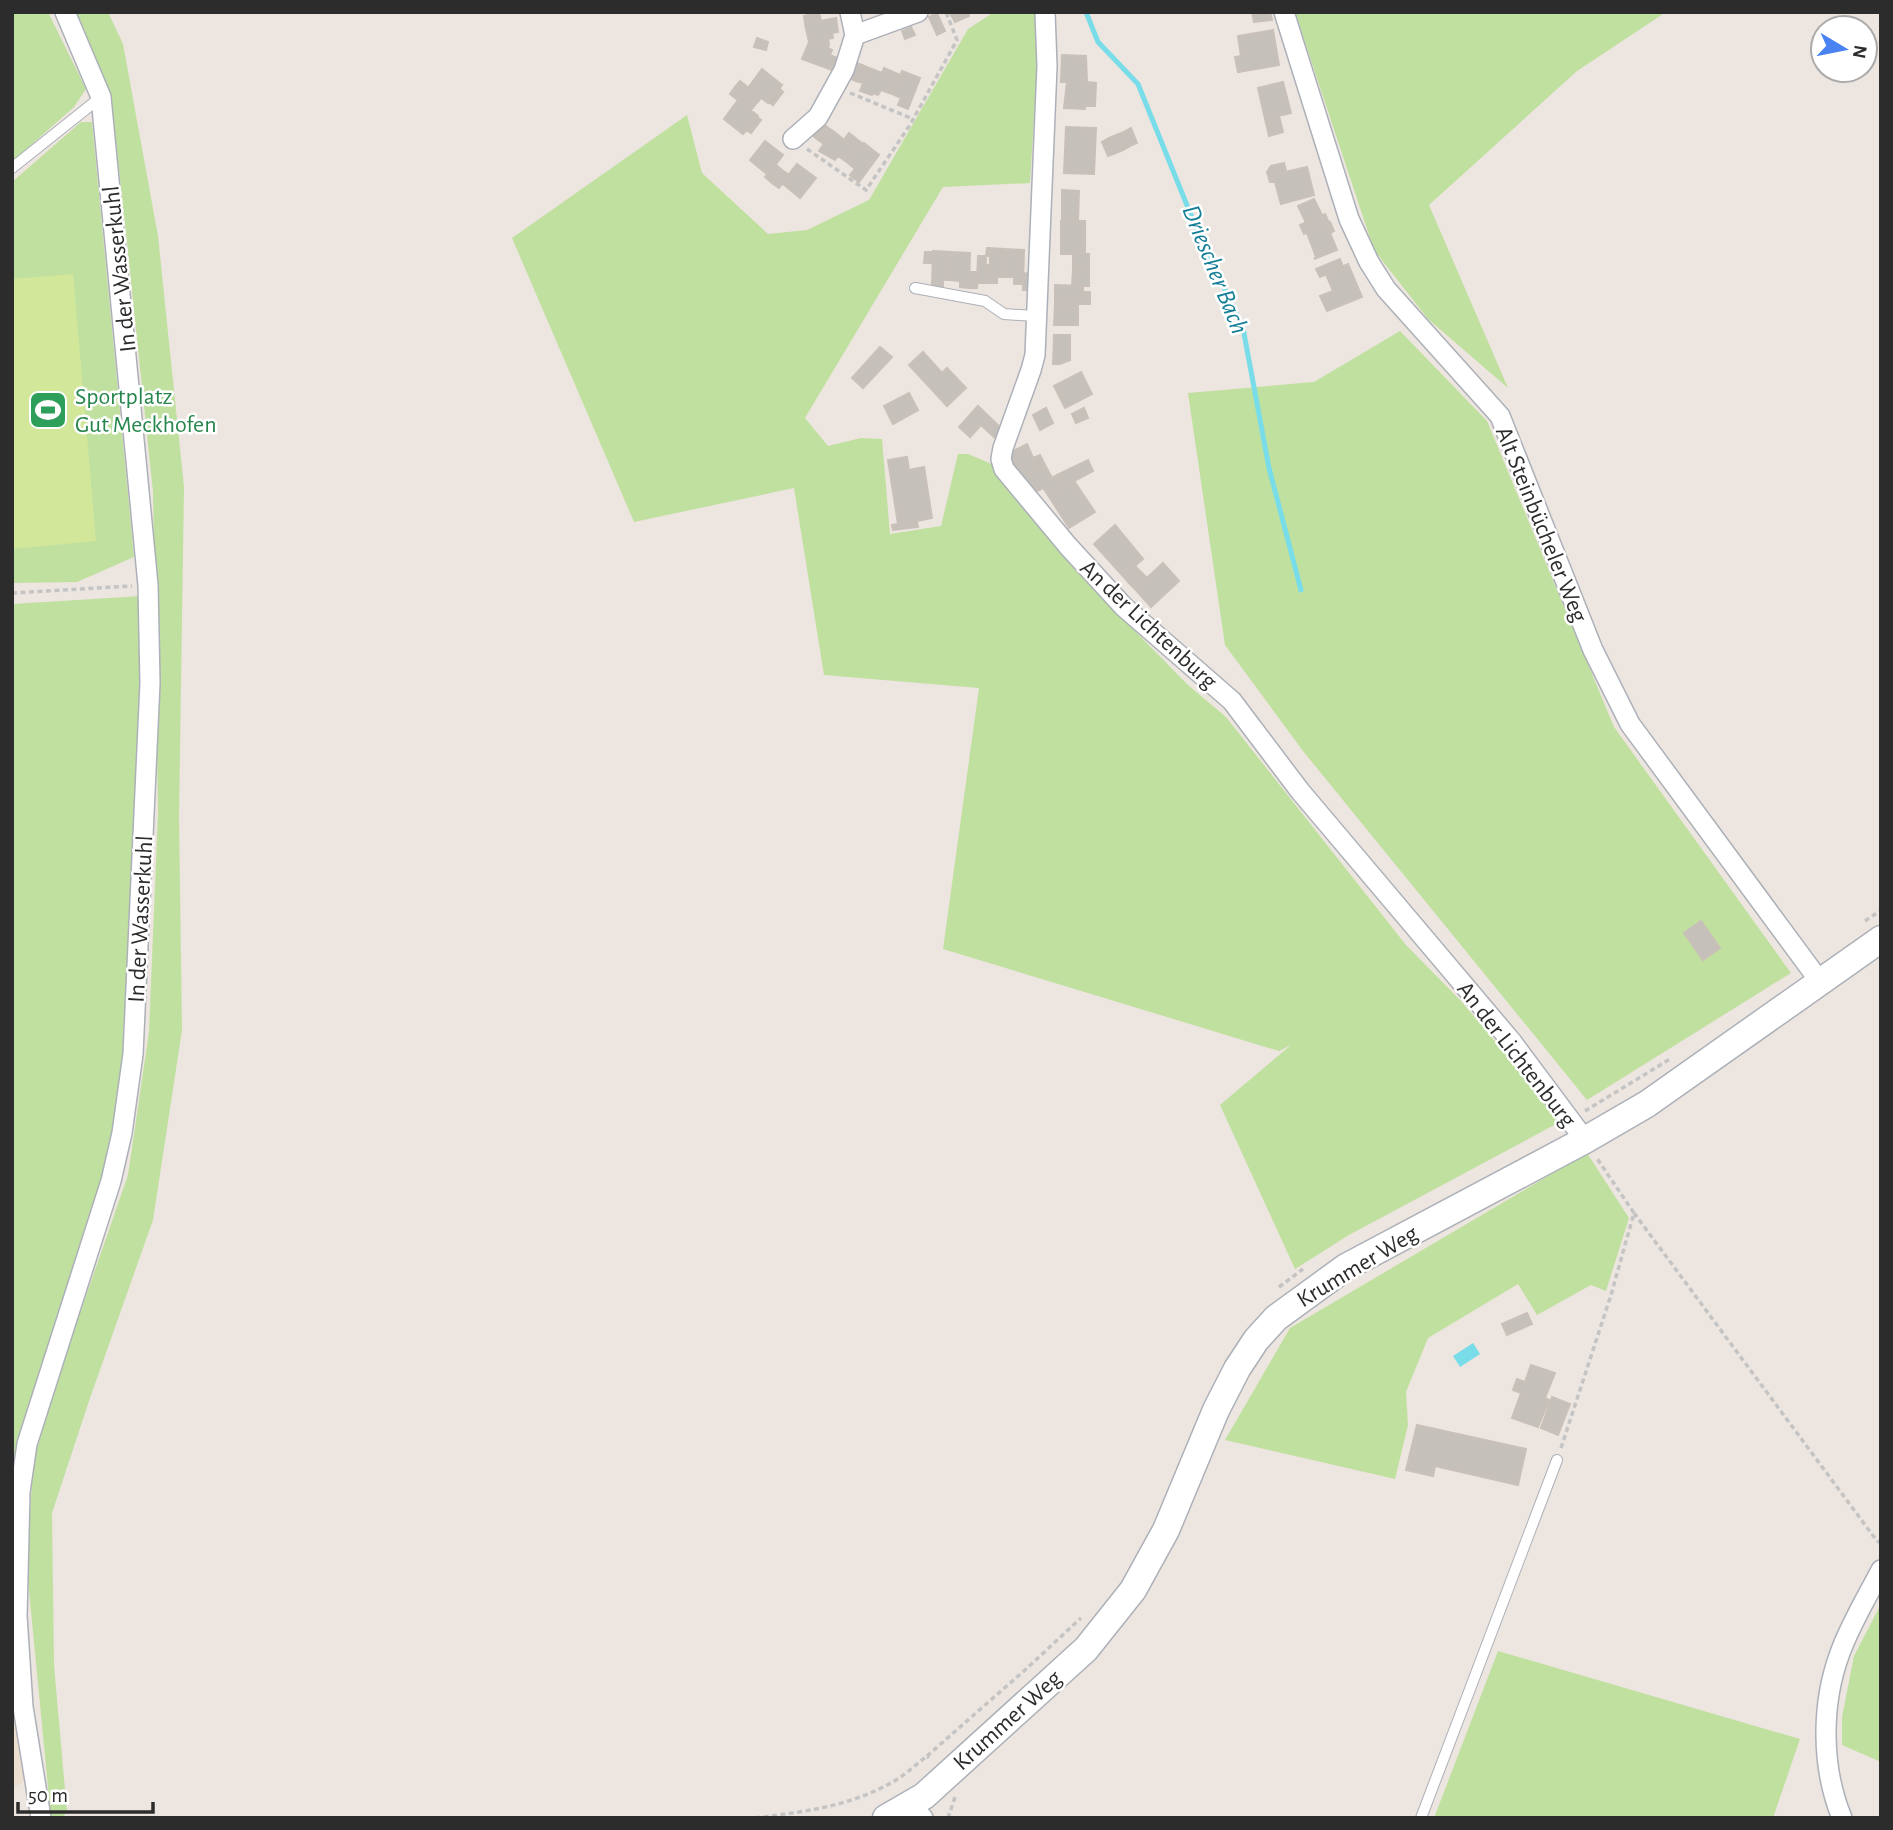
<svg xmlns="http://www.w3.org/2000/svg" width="1893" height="1830" font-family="'Alegreya Sans',sans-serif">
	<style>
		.education { fill: #eddfd0 }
		.green { fill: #c0e09f }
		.pitch { fill: #d3e79b }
		.water { fill: #78dde9 }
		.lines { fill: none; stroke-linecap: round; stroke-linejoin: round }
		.stream { stroke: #78dde9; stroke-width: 5 }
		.building { fill: #c6c0bb; stroke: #c8c0b9; stroke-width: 2 }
		.service-casing { stroke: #acb0b8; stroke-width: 12 }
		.minor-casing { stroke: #acb0b8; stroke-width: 22 }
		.secondary-casing { stroke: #acb0b8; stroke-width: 29 }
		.path { stroke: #c4c4c4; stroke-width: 3.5; stroke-dasharray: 5 3.5; stroke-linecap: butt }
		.service { stroke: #fff; stroke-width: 10 }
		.minor { stroke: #fff; stroke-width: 19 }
		.secondary { stroke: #fff; stroke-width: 26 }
		.labels { text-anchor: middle; stroke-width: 5; stroke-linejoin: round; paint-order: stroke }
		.street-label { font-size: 24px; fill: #2c2c2c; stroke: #fff }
		.leisure-label { font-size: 24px; fill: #27864d; stroke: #fff; text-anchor: start }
		.water-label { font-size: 26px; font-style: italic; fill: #157f98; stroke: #fff }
	</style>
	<rect width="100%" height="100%" fill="#ede5df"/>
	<!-- education -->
	<path class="education" d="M12,1674l3,44 9,64 -12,6z"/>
	<!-- green -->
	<path class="green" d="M12,12h36l38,77 -12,18 -62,55z
		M74,12h34l15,32 35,192 26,251 -5,330 3,213 -29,190 -63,178 -38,115 2,152 13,147 -5,6h-11l-24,-248 7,-124 94,-271 21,-143 9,-219 -5,-321 -26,-249 -16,-147z
		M994,12h40l4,40 -8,131 -87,4 -138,231 23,28 33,-8 21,1 8,95 51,-8 17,-72h10l26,11 82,106 112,114 38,32 180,228 55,56 81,96 16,26 -209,112 -54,34 -75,-164 71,-60 -12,6 -336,-102 36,-261 -155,-13 -30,-187 -160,34 -122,-284 175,-123 15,58 66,61 39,-4 62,-30 99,-171z
		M1295,12h371l-89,59 -148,134 79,183 -80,-69 -54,-69z
		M81,122h11l42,435 -57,25 -65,1v-401z
		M1400,331l87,90 127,306 177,246 -204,127 -284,-349 -78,-106 -37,-252 126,-11z
		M142,596l-3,167 -15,301 -22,130 -90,330v-920z
		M1587,1153l42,65 -23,73 -15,-6 -54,30 -19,-31 -90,54 -22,54 2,33 -13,54 -170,-39 65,-112z
		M1881,1604v158l-39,-17v-28l12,-61z
		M1498,1651l302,88 -27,79h-339z"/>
	<!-- pitch -->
	<path class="pitch" d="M73,274l23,267 -84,8v-270z"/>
	<!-- water -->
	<path class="water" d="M1473,1343l7,11 -20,13 -7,-11z"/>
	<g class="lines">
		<!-- stream -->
		<path class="stream" d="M1086,12l12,30 40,42 59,146 46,98 26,140 32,122"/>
	</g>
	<!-- building -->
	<path class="building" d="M819,12l2,9 -16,3 -1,-8z
		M957,12h11l1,4 -14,6 -4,-7z
		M1252,12h18l2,8 -18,2z
		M937,13l8,18 -8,4 -8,-18z
		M836,18l2,14 -6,1 1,5 -5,1 1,5 -20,-2 -4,-18z
		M911,27l4,8 -10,4 -3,-8z
		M1273,30l6,35 -41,7 -3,-15 6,-1 -3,-20z
		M757,38l11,4 -2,8 -12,-3z
		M809,42l20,2 -1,4 4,2 -2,5 7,3 -5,12 -30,-11z
		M1062,55l24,1 1,26 9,1 -1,23h-10v3l-21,-1 3,-26h-6z
		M854,62l8,3 -6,16 -8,-3z
		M862,65l7,3 -6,15 -7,-2z
		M869,68l29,11 -6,15 -11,-4 -3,5 -5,-2 -1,2 -12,-4z
		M884,68l16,7 -2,4 -16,-6z
		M762,69l20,16 -14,18 -20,-15z
		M902,71l18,7 -12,31 -10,-4 3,-7 -9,-4z
		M740,81l21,17 -5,6 -21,-17z
		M1283,82l8,31 -26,6 -7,-31z
		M735,87l21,17 -5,6 -21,-16z
		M779,88l4,4 -10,13 -4,-3z
		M738,100l20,16 -15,18 -19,-15z
		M1279,116l2,8 -14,3 -2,-8z
		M757,117l4,3 -10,13 -4,-3z
		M821,122l6,5 -10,12 -6,-5z
		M1281,124l2,8 -14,4 -2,-9z
		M827,127l6,4 -9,13 -7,-5z
		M1066,127l30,1 -2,46 -30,-1z
		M1131,128l6,15 -7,3 -6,-14z
		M833,131l25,20 -10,12 -10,-7 -3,4 -16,-9z
		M1124,132l6,14 -7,4 -7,-15z
		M849,133l14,11 -5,7 -14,-11z
		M1116,135l7,15 -7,3 -7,-15z
		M1109,138l7,15 -8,3 -6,-14z
		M765,141l18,14 -15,20 -18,-15z
		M864,143l15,12 -20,27 -9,-7 5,-6 -7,-6z
		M1284,163l2,8 -13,4 2,6 -5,1 -3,-10 4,-6z
		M797,164l19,14 -16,20 -18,-15z
		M776,165l6,5 -10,13 -7,-6z
		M1307,167l7,28 -33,9 -8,-29z
		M782,170l7,5 -10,13 -7,-5z
		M1062,190l17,1 -1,30h-16z
		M1314,199l8,16 -16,8 -8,-17z
		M1325,214l4,9 -25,11 -4,-9z
		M1061,221h24v33h4v15h-16v-15h-12z
		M1330,222l4,9 -4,2 7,17 -23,9 2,-2 -9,-24 -4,1z
		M987,248l18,1 -1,28h-7v6h-12l1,-18h4v-9h-4z
		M1005,249l19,1 -1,34h-9v-7h-10z
		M933,251l19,1 -2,28h-7v7l-11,-1z
		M925,252h8l-1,11h-8z
		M952,252l18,1 -1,35 -9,-1v-6l-10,-1z
		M978,256h8l-1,27h-8z
		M1340,259l3,8 -23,10 -4,-8z
		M1348,264l14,33 -35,14 -7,-15 13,-5 -7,-17z
		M1073,269h16v17h-17z
		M970,272h8l-1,16h-8z
		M1023,273l8,1v16h-8z
		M1055,285l28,1v18h-28z
		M1083,292h7v12h-7z
		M1055,304h23v21h-24z
		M1054,335h16v25l-10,4h-7z
		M880,347l12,10 -29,31 -11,-10z
		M923,352l19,21 5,-5 19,20 -19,18 -38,-41z
		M1081,372l11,22 -27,14 -11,-22z
		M909,393l9,17 -25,14 -9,-18z
		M978,406l24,23 -8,8 -13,-12 -11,12 -11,-10z
		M1046,408l7,15 -13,7 -7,-15z
		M1084,408l4,10 -12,5 -4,-9z
		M1027,444l11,25 -18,9 -11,-25z
		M1040,455l5,10 -7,3 -5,-10z
		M907,457l2,13 15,-3 8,51 -15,3 1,6 -25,3 -1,-5 6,-1 -10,-64z
		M1088,460l5,11 -30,16 -6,-12z
		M1045,465l7,13 5,-3 6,12 -15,8 -5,-7 -10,5 -9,-17z
		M1074,481l21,31 -26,16 -21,-33z
		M1115,525l28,34 -20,17 -29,-32z
		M1163,563l16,18 -28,26 -16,-18z
		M1135,566l6,6 -12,11 -6,-7z
		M1141,572l6,6 -12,11 -6,-6z
		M1701,921l19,27 -17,12 -19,-27z
		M1527,1313l5,11 -25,11 -5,-11z
		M1531,1365l24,8 -10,25 4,2 -11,27 -26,-9 9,-25 -8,-3 4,-11 8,3z
		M1552,1397l18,7 -12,31 -17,-7z
		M1417,1425l109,24 -8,36 -83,-19 -2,10 -27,-6z"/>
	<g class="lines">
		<defs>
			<path id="service" d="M12,168l89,-71
				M915,288l70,13 19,13 31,2
				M1421,1818l136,-358"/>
			<path id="minor" d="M1045,12l2,54 -12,289 -4,15 -28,78 -2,11 3,10 64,77 56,61 108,94 68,90 212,251 73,98
				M1284,12l65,207 20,43 17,27 114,127 93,234 37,74 191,259
				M855,35l63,-23
				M793,139l25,-22 26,-47 11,-35 -5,-23
				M911,1805l12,13
				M41,1818l-18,-111 -6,-91 3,-124 7,-48 84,-263 11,-48 11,-79 17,-371 -2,-98 -47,-488 -36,-85
				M1842,1818c-21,-51 -21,-114 -2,-165 10,-28 27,-56 41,-83"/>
			<path id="secondary" d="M886,1818l38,-22 162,-147 47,-59 33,-60 50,-120 21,-41 19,-29 20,-22 70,-51 239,-127 62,-36 234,-165"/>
		</defs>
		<!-- service casing -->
		<use href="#service" class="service-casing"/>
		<!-- minor casing -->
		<use href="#minor" class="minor-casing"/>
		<!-- secondary casing -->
		<use href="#secondary" class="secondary-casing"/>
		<!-- path -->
		<path class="path" d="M850,93l63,26
			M807,149l59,41 44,-65 47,-85 -11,-28
			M12,593l120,-7
			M1865,921l16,-11
			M1585,1111l85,-52
			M1634,1213l243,328 4,2
			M1279,1287l24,-18
			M1561,1448l50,-153 23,-82 -38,-56
			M927,1756l98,-86 56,-52
			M755,1818c47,-6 91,-11 132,-33 15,-7 27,-19 40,-29l2,2
			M948,1818l7,-21"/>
		<!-- service -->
		<use href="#service" class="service"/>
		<!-- minor -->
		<use href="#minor" class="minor"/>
		<!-- secondary -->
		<use href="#secondary" class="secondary"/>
	</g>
	<!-- icons -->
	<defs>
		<symbol id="stadium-square" viewBox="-11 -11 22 22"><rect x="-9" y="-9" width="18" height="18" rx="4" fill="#2e9e5b" stroke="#fff"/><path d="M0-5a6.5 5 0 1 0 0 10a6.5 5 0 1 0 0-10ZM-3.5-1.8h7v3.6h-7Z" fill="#fff"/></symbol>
	</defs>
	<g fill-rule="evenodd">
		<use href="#stadium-square" x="26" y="388" width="44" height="44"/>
	</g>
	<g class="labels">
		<!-- street labels -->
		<g class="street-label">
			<text transform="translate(119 269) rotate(-96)" y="8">In der Wasserkuhl</text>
			<text transform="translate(1542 524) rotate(68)" y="8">Alt Steinbücheler Weg</text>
			<text transform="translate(1149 624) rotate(43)" y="8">An der Lichtenburg</text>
			<text transform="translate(140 919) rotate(-87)" y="8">In der Wasserkuhl</text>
			<text transform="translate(1517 1054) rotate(52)" y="8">An der Lichtenburg</text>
			<text transform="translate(1357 1266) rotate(-31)" y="8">Krummer Weg</text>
			<text transform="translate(1007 1720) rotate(-42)" y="8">Krummer Weg</text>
		</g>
		<!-- leisure labels -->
		<g class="leisure-label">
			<text x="75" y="404">Sportplatz<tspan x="75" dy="28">Gut Meckhofen</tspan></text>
		</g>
		<!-- water labels -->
		<g class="water-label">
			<text transform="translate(1216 269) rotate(68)" y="9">Driescher Bach</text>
		</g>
	</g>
	<!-- border -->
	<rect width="1893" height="1830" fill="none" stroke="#2c2c2c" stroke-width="28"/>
	<!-- north arrow -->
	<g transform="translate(1844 49) rotate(100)"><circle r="33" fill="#ffffff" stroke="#ababab" stroke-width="2"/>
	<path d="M0-5L12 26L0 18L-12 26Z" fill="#4983f1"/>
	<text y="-10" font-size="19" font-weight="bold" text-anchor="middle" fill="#2c2c2c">N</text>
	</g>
	<!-- scale -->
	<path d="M18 1802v10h135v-10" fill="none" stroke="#2c2c2c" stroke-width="3.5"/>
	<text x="28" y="1802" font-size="21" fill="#2c2c2c" stroke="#ffffff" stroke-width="5" paint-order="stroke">50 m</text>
</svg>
